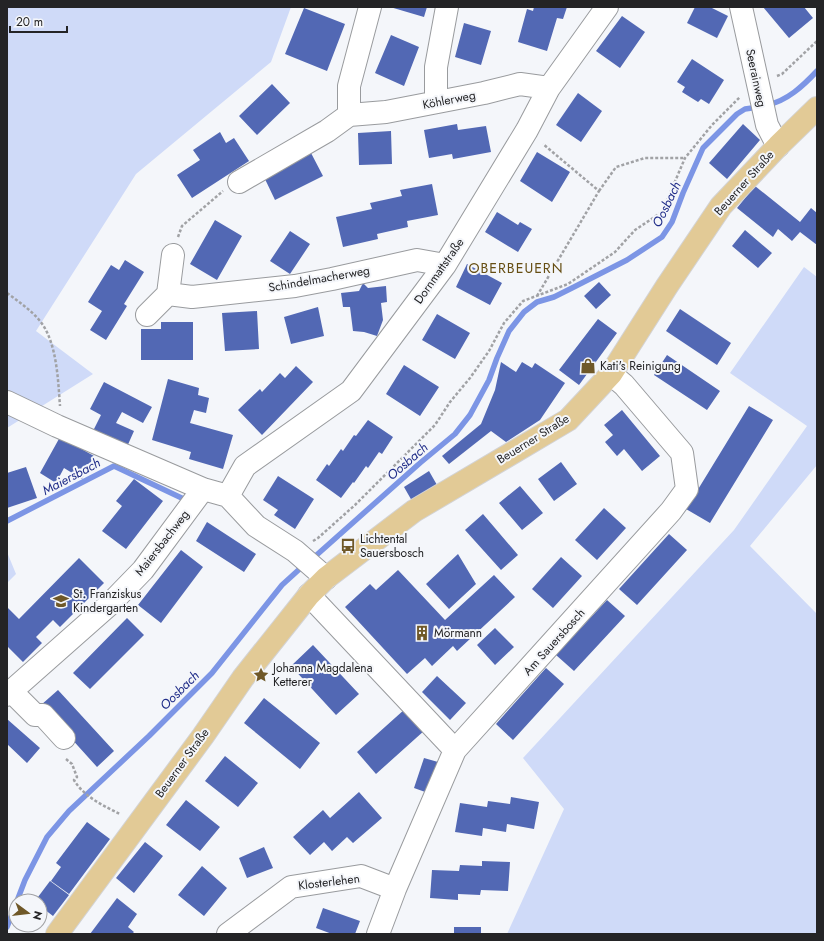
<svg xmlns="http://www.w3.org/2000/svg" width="824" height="941" font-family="Jost,sans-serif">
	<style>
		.green { fill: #cfdaf8 }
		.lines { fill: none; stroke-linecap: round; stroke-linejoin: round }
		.stream { stroke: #7c95e5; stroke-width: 5.5 }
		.building { fill: #5268b4 }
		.minor-casing { stroke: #999b9e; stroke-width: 24 }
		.major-casing { stroke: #d3d3d4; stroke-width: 24 }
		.path { stroke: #a1a2a5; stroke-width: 2.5; stroke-dasharray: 3 2; stroke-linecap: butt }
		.minor { stroke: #fff; stroke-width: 22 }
		.major { stroke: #e2ca96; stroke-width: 22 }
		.labels { text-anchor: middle; stroke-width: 4; stroke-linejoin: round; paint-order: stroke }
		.street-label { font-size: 12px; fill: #242426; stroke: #f4f6fa }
		.poi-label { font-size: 12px; fill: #242426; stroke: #f4f6fa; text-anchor: start }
		.water-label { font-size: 13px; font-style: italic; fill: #202d89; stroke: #f4f6fa }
		.quarter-label { font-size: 14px; letter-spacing: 1px; fill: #664e13; stroke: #f4f6fa }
	</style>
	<rect width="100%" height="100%" fill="#f4f6fa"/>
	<!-- green -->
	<path class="green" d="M7,7h284l-20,55 -135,112 -100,157 57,43 -86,54z
		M804,267l13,10v188l-67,81 67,68v320h-310l57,-125 -41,-51 211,-228 73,-104 -77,-53z
		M7,552l9,22 -9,9z"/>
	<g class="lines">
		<!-- stream -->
		<path class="stream" d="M767,105c20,-4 36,-19 50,-34
			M7,521l107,-55 74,35
			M311,560l109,-97 35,-29 15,-19 19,-35 8,-22 12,-27 15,-19 13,-10 17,-5 18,-9 55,-28 35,-23 10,-15 11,-29 20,-45 34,-34 8,-5 14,-2
			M17,901l8,-21 22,-43 22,-26 80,-75 63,-63 70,-88 22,-20
			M7,927l9,-23"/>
	</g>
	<!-- building -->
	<path class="building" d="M390,7h37l-3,10z
		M534,7h33l-4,12 -6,-1 -10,33 -29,-9 9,-33 6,2z
		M695,7h15l18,9 -11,22 -30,-15z
		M763,7h41l9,11 -24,20z
		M304,8l41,16 -18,47 -42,-17z
		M622,16l23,16 -25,36 -24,-17z
		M464,23l27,8 -10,34 -26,-8z
		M391,35l28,12 -15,39 -29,-13z
		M692,59l32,21 -15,24 -8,-5 -3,3 -16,-10 3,-5 -8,-5z
		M272,84l18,19 -33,32 -18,-19z
		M578,93l24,18 -21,31 -25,-17z
		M457,124l1,6 28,-4 5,26 -38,7 -1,-5 -23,4 -5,-28z
		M743,124l17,16 -33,39 -18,-16z
		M391,131l1,33 -33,1 -1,-32z
		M220,132l6,11 8,-5 15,23 -57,37 -15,-23 23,-15 -7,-10z
		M537,152l33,20 -18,30 -32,-21z
		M311,153l12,23 -48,24 -11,-23z
		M432,184l6,31 -31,6 1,6 -31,7 1,5 -35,8 -7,-30 36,-8 -2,-6 32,-7 -2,-6z
		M755,186l45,36 11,-14 6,5v32l-17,-13 -8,9 -14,-12 -5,8 -36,-29z
		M497,212l21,13 2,-3 12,7 -14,23 -33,-20z
		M215,220l27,16 -25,44 -27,-16z
		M745,230l27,23 -14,15 -26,-22z
		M290,231l20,13 -20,30 -20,-13z
		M125,260l19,12 -20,32 3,2 -21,34 -16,-10 12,-19 -14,-9 23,-37 8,5z
		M467,264l35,19 -12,22 -34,-18z
		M599,282l12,13 -15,14 -12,-13z
		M363,283l5,5 18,-2 1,16 -6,1 2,17 -6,16 -13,-4 -11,-1 -3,-24h-7l-2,-14 18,-2z
		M318,307l6,29 -33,8 -7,-27z
		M680,309l51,34 -14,22 -51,-34z
		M257,311l2,38 -34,2 -3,-38z
		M437,314l33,19 -15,26 -33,-19z
		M598,319l19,14 -38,52 -20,-15z
		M161,322h32v38h-52v-31h20z
		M667,355l53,36 -13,19 -53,-35z
		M501,362l15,10 6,-10 10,6 3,-5 30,20 -25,37 -34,22 -15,-11 -42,33 -7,-8 39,-32 14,-34z
		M404,365l35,22 -19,29 -34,-22z
		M296,366l17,16 -51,53 -24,-25 22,-21 2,3 18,-19 5,5z
		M168,379l31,9 -1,7 11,3 -3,15 -12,-3 -4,13 43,12 -10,34 -34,-10 2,-7 -39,-12z
		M104,382l48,25 -9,16 -21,-11 -6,11 18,8 -8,18 -34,-16 9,-18 -11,-6z
		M749,406l24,14 -63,103 -24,-14z
		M622,410l38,46 -18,15 -18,-22 -7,7 -12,-14 8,-7 -9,-10z
		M368,420l25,17 -11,17 -3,-2 -11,16 -2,-2 -12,17 -1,-1 -12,16 -25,-18 11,-16 2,2 12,-17 2,2 11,-16 2,1z
		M60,437l34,19 -12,23 -18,-11 -8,15 -16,-10z
		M561,462l16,22 -23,17 -16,-22z
		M26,467l11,31 -30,10v-35z
		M429,471l8,14 -25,16 -8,-14z
		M278,476l36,23 -19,30 -21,-14 4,-5 -15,-10z
		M134,479l29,22 -37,48 -24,-18 20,-25 -6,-5z
		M520,486l23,27 -21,17 -23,-27z
		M604,508l22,20 -29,32 -22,-20z
		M483,514l35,41 -17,15 -36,-40z
		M207,522l49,32 -12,18 -48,-31z
		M669,534l18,16 -50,55 -18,-16z
		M181,550l22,17 -42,56 -23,-18z
		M458,554l18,30 -27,25 -23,-25z
		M561,557l21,19 -29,32 -21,-19z
		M79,558l25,25 -44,44 -7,-7 -17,17 6,6 -19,19 -15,-15 -1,1v-41l12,12z
		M398,570l47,50 49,-45 21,22 -58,54 -4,-5 -21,20 -7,-8 -18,16 -62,-67 25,-23 6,6z
		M607,600l18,16 -51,55 -18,-16z
		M127,618l17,17 -54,54 -17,-16z
		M495,628l19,19 -19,18 -18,-20z
		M313,645l46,49 -23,21 -45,-49z
		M546,668l18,16 -51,56 -17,-16z
		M437,676l29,27 -16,17 -28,-28z
		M58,690l56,61 -17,16 -56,-62z
		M264,698l56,45 -20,26 -56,-46z
		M405,709l20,21 -49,44 -19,-22z
		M7,719l33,29 -13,15 -20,-19z
		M225,756l33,27 -20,24 -33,-26z
		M424,758l14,4 -10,31 -14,-5z
		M359,792l23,26 -29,25 -6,-6 -15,14 -8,-9 -14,13 -17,-18 30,-27 7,8z
		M511,797l28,5 -5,27 -27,-5 -1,8 -23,-4 -1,8 -27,-4 5,-29 27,4 1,-6 22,3z
		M186,800l34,27 -20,24 -34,-26z
		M87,822l23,17 -41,55 -18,-13 10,-14 -5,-4z
		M145,842l18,14 -29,37 -18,-15z
		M264,847l9,21 -26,10 -8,-20z
		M482,861l28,1 -2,29 -27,-1 -1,5 -22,-1v6l-28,-2 2,-28 27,1 1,-6 22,1z
		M202,866l25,22 -23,28 -26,-21z
		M50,881l19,14 -16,21 -13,-10v-5h-5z
		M117,898l20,16 -9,13 6,5 -2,2h-42z
		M323,908l37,13 -5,13h-23l-16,-6z
		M454,927h27v7h-27z"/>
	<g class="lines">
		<defs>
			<path id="minor" d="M741,7l26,118 11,21
				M436,102v-35l11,-60
				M349,115l37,-3 98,-19 36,-9 29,4
				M239,182l88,-51 22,-16v-29l21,-79
				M168,294l24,3 103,-11 37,-7 85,-19 28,5
				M147,315l21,-21 5,-39
				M7,402l50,24 146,63 25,7 28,30 39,25 31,27
				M228,496l17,-30 106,-75 94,-126 82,-135 22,-42 58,-81
				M309,595l146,155
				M11,691l24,24h8l21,23
				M7,695l103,-91 33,-34 60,-81
				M228,934l63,-47 70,-11 34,13
				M378,934l17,-45 60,-139 216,-239 16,-22 -5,-36 -58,-68 -13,-11"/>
			<path id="major" d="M57,934l146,-198 40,-58 66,-83 17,-17 88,-67 154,-91 43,-46 56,-88 54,-80 57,-60 39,-38"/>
		</defs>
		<!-- minor casing -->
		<use href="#minor" class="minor-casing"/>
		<!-- major casing -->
		<use href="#major" class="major-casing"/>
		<!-- path -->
		<path class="path" d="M777,76l5,-2 35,-33
			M599,191l17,-24 29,-9h40
			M178,237l4,-11 41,-35
			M7,293c12,9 24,17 33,28 17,21 18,59 20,85
			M537,296l62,-105 -56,-47
			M313,541l5,-3 37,-33 80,-80 15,-23 20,-24 19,-27 15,-28 19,-22 45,-17 47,-32 20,-22 27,-18 23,-54 27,-33 28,-28
			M66,759l6,5 5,13 -3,3c10,17 30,26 46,34"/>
		<!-- minor -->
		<use href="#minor" class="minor"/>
		<!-- major -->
		<use href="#major" class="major"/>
	</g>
	<!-- icons -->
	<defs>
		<symbol id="shop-bare" viewBox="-9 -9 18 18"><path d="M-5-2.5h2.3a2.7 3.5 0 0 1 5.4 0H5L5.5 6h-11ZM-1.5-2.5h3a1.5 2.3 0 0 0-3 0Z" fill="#6f5828" stroke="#f4f6fa" stroke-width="2.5" paint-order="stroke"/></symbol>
		<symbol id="bus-bare" viewBox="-9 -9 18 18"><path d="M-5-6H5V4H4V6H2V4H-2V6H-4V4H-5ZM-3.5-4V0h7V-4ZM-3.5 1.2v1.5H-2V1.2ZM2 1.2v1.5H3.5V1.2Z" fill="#6f5828" stroke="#f4f6fa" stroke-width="2.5" paint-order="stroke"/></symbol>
		<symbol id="school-bare" viewBox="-9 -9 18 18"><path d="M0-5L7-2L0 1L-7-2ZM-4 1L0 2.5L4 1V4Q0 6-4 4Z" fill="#6f5828" stroke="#f4f6fa" stroke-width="2.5" paint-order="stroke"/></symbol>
		<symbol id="building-bare" viewBox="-9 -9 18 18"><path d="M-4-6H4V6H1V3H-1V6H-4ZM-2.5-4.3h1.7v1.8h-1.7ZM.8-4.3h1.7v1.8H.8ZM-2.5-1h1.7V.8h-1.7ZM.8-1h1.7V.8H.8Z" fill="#6f5828" stroke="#f4f6fa" stroke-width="2.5" paint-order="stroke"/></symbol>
		<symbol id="sight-bare" viewBox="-9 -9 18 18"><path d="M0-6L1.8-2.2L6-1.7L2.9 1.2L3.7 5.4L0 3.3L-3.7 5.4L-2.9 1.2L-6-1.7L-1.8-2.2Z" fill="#6f5828" stroke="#f4f6fa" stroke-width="2.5" paint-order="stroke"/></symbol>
	</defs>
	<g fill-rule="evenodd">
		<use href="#shop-bare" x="577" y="355" width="22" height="22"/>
		<use href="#bus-bare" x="337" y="535" width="22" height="22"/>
		<use href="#school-bare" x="50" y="590" width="22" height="22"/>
		<use href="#building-bare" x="411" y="622" width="22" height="22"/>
		<use href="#sight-bare" x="250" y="664" width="22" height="22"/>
	</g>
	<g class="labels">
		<!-- street labels -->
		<g class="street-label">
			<text transform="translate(756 78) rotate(78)" y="4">Seerainweg</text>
			<text transform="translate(449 100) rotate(-11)" y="4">Köhlerweg</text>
			<text transform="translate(744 183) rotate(-48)" y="4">Beuerner Straße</text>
			<text transform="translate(439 271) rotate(-55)" y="4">Dornmattstraße</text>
			<text transform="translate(319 279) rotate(-10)" y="4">Schindelmacherweg</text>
			<text transform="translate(533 439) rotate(-32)" y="4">Beuerner Straße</text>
			<text transform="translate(162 543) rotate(-52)" y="4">Maiersbachweg</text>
			<text transform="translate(554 642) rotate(-48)" y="4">Am Sauersbosch</text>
			<text transform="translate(182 763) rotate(-54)" y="4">Beuerner Straße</text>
			<text transform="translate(329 882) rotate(-7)" y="4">Klosterlehen</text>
		</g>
		<!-- poi labels -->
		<g class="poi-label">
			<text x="600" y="370">Kati's Reinigung</text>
			<text x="360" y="543">Lichtental<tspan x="360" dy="14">Sauersbosch</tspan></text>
			<text x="73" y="598">St. Franziskus<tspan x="73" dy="14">Kindergarten</tspan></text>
			<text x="434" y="637">Mörmann</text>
			<text x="273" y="672">Johanna Magdalena<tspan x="273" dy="14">Ketterer</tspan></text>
		</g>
		<!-- water labels -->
		<g class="water-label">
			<text transform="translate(666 204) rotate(-64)" y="5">Oosbach</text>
			<text transform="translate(407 461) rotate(-41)" y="5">Oosbach</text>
			<text transform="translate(71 476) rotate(-28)" y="5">Maiersbach</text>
			<text transform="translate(179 690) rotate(-45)" y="5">Oosbach</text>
		</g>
		<!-- quarter labels -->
		<g class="quarter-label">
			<text x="516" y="273">OBERBEUERN</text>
		</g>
	</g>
	<!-- border -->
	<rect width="824" height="941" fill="none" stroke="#242426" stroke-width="16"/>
	<!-- north arrow -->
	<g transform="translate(28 913) rotate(105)"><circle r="19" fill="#f4f6fa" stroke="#a1a2a5"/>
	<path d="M0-3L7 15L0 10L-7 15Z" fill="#6f5828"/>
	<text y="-6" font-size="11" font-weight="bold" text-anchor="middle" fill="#242426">N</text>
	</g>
	<!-- scale -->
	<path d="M10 26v6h57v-6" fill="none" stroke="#242426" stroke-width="2"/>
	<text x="16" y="26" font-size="12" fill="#242426" stroke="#f4f6fa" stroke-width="3" paint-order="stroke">20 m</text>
</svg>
